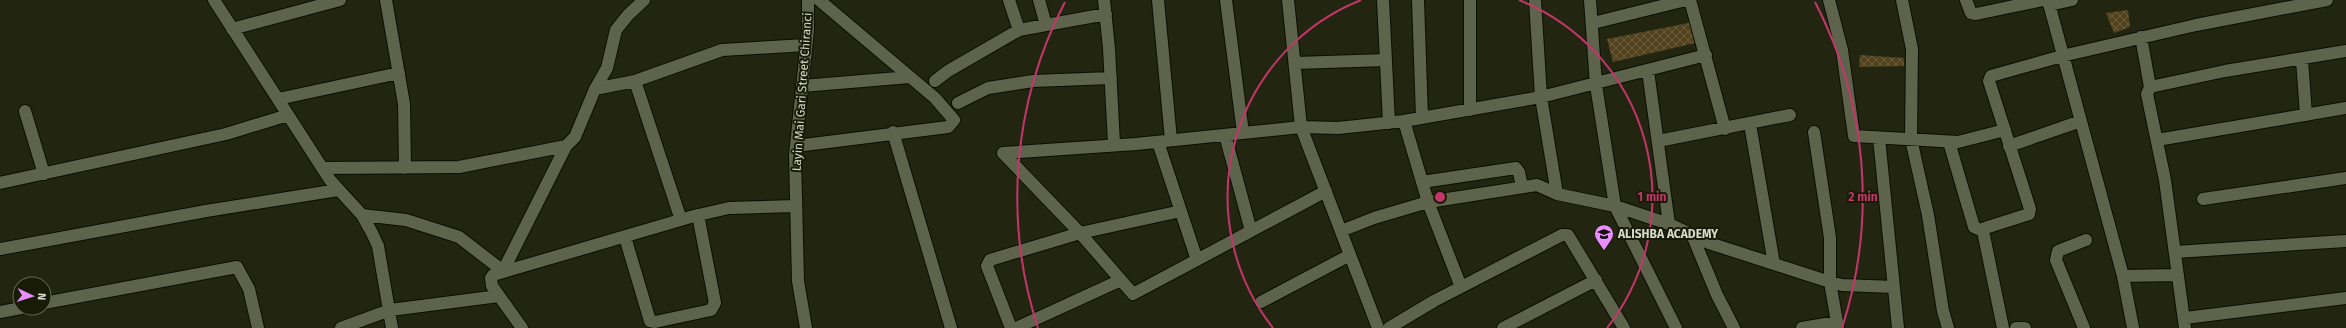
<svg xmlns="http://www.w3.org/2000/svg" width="2346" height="328" font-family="'Fira Sans',sans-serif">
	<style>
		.building { fill: url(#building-cross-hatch) }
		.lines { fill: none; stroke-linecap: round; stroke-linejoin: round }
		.minor-casing { stroke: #0b0f00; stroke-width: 14 }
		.minor { stroke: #5e634b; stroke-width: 12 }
		.ring { fill: none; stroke: #c5356c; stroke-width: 2 }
		.labels { text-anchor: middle; stroke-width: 4; stroke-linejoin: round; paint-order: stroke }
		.street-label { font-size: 12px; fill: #d7dacd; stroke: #181c07 }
		.poi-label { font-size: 12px; font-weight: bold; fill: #d7dacd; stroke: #181c07; text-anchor: start }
		.centre { fill: #c5356c; stroke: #181c07; stroke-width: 2 }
		.ring-label { font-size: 12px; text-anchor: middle; font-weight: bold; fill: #c5356c; stroke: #181c07; stroke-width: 4; stroke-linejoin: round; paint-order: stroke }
	</style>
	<defs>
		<pattern id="building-cross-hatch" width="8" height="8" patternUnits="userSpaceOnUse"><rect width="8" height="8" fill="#52431e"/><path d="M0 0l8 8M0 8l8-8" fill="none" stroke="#6a5e3e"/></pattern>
	</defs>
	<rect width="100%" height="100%" fill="#222610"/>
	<!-- building -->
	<path class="building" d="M2128,10l2,17 -16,6 -8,-20z
		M1694,22l1,21 -82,19 -6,-23z
		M1860,55l44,3v8l-45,1z"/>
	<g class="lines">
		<defs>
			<path id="minor" d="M214,0l116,180 32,35 10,18 6,13 14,82
				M386,0l18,104 1,64
				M1009,0l10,30
				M1039,0l7,25
				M1104,0l5,48 5,96
				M1158,0l13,140
				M1226,0l17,133
				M1288,0l13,127 77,201
				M1383,0l6,123
				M1418,0l4,118
				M1535,0l6,97 16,97
				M1590,0l6,85 19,121 61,122
				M1690,0l35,129
				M1829,0l13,50 12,86 104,6 47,-12
				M1902,0l10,49 -1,90 17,76 15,96 5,17
				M1966,0l5,13 5,1 67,-14
				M2048,0l75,276 10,52
				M2049,5l23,-5
				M1593,23l93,-23
				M232,29l108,-29
				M2141,37l9,50 -3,7 18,86 20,148
				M2302,60l4,55
				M1295,63l91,-3
				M1648,71l21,153
				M635,81l46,139
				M935,81l13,-10 71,-41 87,-16
				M802,86l108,-9
				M2150,87l75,-16 121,-20
				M595,89l40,-8 87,-31 84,-5
				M278,99l121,-26
				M958,103l30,-15 45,-7 78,-3
				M1470,110v-110
				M25,111l19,63
				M1404,121l24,81 33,85
				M1750,124l24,140
				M893,132l58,196
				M1814,132l16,106v44l8,46
				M1225,135l26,96
				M1879,138l19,190
				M2157,140l189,-32
				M1658,141l132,-26
				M1158,142l39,118
				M1949,142l25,85 9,4
				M796,146l152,-19 6,-7 -19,-22 -116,-98
				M2009,146l72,-25
				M1003,153l133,-9 165,-17 37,1 66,-7 137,-24 165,-42
				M1003,153l77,80 53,61 193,-103
				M323,168l136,-1 107,-21 9,-9 20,-48 12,-21 9,-38 12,-15 16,-15
				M1422,182l94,-14 3,4 3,15
				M0,183l226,-49 62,-19
				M2203,199l143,-21
				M362,215l44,5 53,17 44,34 63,-125
				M1341,231l33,-13 54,-16 109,-17 20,9 58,12 54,18 40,19 121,39 12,3 52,2
				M1983,231l2,-3 44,-14 1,-5 -41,-128 2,-5 71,-20 134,-31 131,-25
				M1983,231l20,97
				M625,237l25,84 5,1 56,-12 4,-7 -17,-88
				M1693,237l24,58 17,33
				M0,249l206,-38 132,-21
				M2175,252l171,-11
				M2123,276l55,-1
				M1261,302l89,-47
				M44,303l193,-36 12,22 9,39
				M0,312l21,-4
				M2185,318l161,-20
				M341,328l49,-18 109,-14
				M522,328l-30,-42 -1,-8 2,-3 201,-59 35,-8 67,-2
				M806,328l-8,-47 -3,-126 13,-125v-30
				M1011,328l-24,-62 3,-6 90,-27 101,-22
				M1016,328l105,-48
				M1389,328l45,-27 128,-66h6l56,93
				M1503,328l93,-48
				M1802,328l35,-6
				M2016,328h9
				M2084,328l-28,-68 2,-9 28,-11"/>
		</defs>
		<!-- minor casing -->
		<use href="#minor" class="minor-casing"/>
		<!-- minor -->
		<use href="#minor" class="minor"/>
	</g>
	<!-- distance rings -->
	<g class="ring">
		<path d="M1273 328A212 212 0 0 1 1361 0M1519 0A212 212 0 0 1 1607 328"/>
		<path d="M1038 328A423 423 0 0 1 1065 2M1815 2A423 423 0 0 1 1842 328"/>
	</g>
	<!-- icons -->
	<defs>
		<symbol id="school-pin" viewBox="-11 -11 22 30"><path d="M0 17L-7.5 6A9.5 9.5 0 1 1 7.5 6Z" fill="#ea8dfd" stroke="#181c07"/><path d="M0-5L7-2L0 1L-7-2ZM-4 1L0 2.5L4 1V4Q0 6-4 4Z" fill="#111"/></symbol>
	</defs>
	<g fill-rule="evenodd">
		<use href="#school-pin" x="1593" y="223" width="22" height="30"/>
	</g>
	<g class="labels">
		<!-- street labels -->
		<g class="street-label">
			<text transform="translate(802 92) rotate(-86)" y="4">Layin Mai Gari Street Chiranci</text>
		</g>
		<!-- poi labels -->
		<g class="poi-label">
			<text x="1618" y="238">ALISHBA ACADEMY</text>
		</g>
	</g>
	<circle cx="1440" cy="197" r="6" class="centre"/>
	<g class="ring-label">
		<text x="1652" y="201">1 min</text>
		<text x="1863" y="201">2 min</text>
	</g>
	<!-- north arrow -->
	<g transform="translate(32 296) rotate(94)"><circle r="19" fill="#181c07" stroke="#646856"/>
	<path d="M0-3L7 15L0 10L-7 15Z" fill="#ea8dfd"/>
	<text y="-6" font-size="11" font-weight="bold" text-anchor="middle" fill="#d7dacd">N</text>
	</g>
</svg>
